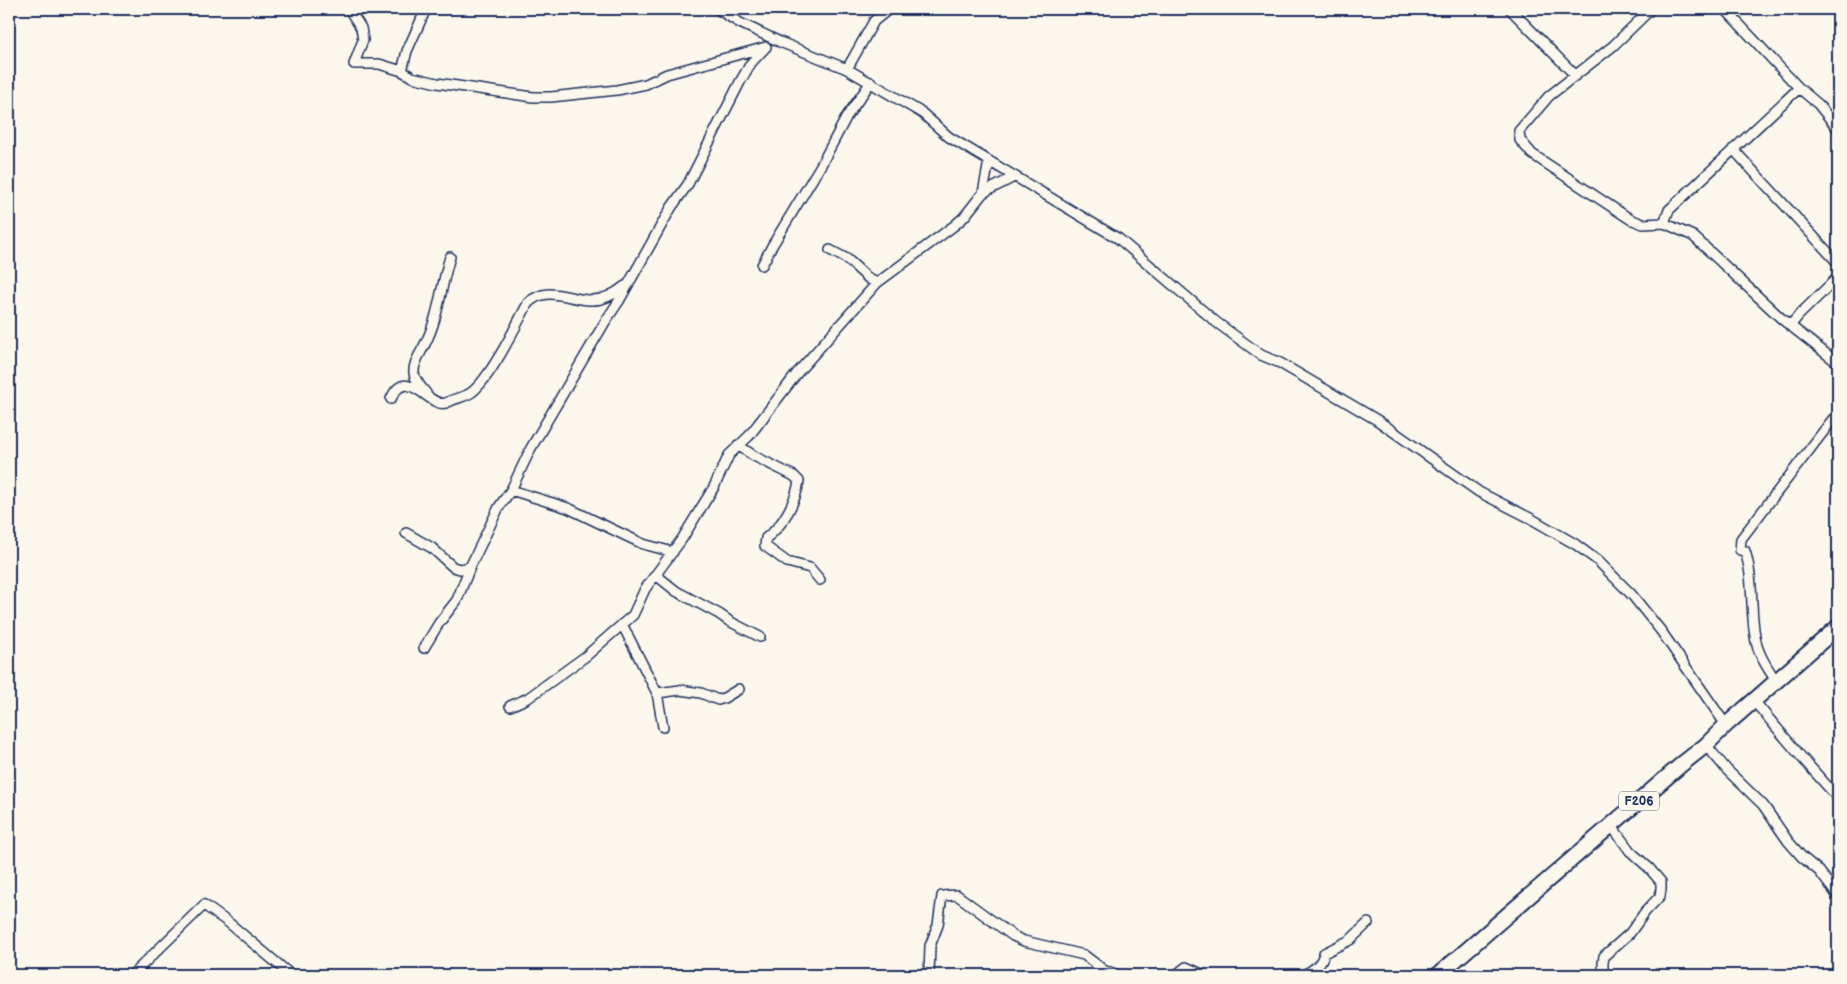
<svg xmlns="http://www.w3.org/2000/svg" width="1847" height="984" font-family="'Balsamiq Sans',sans-serif">
	<style>
		.lines { fill: none; stroke-linecap: round; stroke-linejoin: round }
		.minor-casing { stroke: #1b2f5e; stroke-width: 12 }
		.primary-casing { stroke: #1b2f5e; stroke-width: 18 }
		.minor { stroke: #fbf7ec; stroke-width: 9 }
		.primary { stroke: #fbf7ec; stroke-width: 14 }
		.labels { text-anchor: middle; stroke-width: 5; stroke-linejoin: round; paint-order: stroke }
		.shield { fill: #fbf7ec; stroke: #5e6b89; stroke-width: 1 }
		.shield-label { font-size: 12px; font-weight: bold; fill: #1b2f5e }
	</style>
	<rect width="100%" height="100%" fill="#fbf7ec"/>
	<filter id="ink" filterUnits="userSpaceOnUse"><feTurbulence type="fractalNoise" baseFrequency=".02" numOctaves="2"/><feDisplacementMap in="SourceGraphic" scale="10" xChannelSelector="R" yChannelSelector="G"/><feConvolveMatrix kernelMatrix="1 2 1 2 8 2 1 2 1" color-interpolation-filters="sRGB"/></filter>
	<g filter="url(#ink)">
		<g class="lines">
			<defs>
				<path id="minor" d="M349,9l12,19 2,12 -9,24h25l23,7 10,6 25,6 96,14h18l66,-7 29,-6 21,-10 99,-27
					M717,9l23,14 40,19 67,27 75,44 27,24 170,102 97,83 45,33 19,8 97,57 102,72 51,26 45,26 23,17 34,34 29,36 65,94
					M1510,9l65,66
					M1651,9l-38,37 -64,50 -30,35 1,9 12,14 98,65 13,5 21,-1 29,13 90,84 55,43
					M1725,9l74,79
					M847,69l27,-48 15,-12
					M402,71l5,-20 19,-42
					M1733,149l105,114
					M983,193l6,-32
					M1664,223l5,-13 130,-122 19,16 20,25
					M830,250l17,9 22,20 8,4
					M762,265l10,-19 49,-81 26,-49 24,-34
					M1790,326l9,-11 39,-38
					M426,393c-5,-6 -11,-12 -12,-20 -1,-11 7,-20 11,-29 14,-27 16,-59 25,-87
					M391,399c16,-37 41,14 57,3 7,-4 18,-5 24,-10 19,-15 44,-66 56,-89 19,-18 39,-4 61,-3 13,1 26,-6 36,-14
					M738,445l16,11 40,20 5,5c-3,20 -16,45 -33,57l-1,8 22,16 23,6 10,12
					M511,490l57,18 75,36 30,8
					M406,533l26,15 21,19 7,2 10,-2
					M656,575l20,16 43,23 10,7 31,16
					M622,624l35,69 6,34
					M424,648l15,-25 18,-23 13,-33 29,-60 12,-17 20,-42 74,-126 14,-21 52,-93 17,-24 52,-102 11,-19 14,-15
					M1776,681c-9,-14 -19,-28 -21,-45 -5,-28 -1,-57 -10,-85l-5,-1 1,-11 92,-120 5,-3
					M657,693l23,-3 21,3 17,7 6,-2 15,-9
					M1754,701l49,58 35,39
					M510,706l18,-8 58,-42 47,-41 12,-26 37,-50 14,-23 18,-29 15,-32 20,-19 49,-64 79,-89 78,-58 9,-8 19,-24 31,-16
					M1706,745l21,25 36,35 25,36 14,16 17,14 19,25
					M132,975l72,-70 25,18 62,52
					M929,975l1,-29 8,-21 4,-29 15,-1 56,41 11,5 60,14 21,16
					M1099,975c7,-5 11,-4 18,0
					M1176,975l10,-8 18,8
					M1303,975c9,-4 19,-11 21,-22l26,-13 18,-17
					M1603,975v-12l1,-7 26,-23 15,-21 15,-16 1,-7v-7l-12,-14 -19,-17 -19,-26"/>
				<path id="primary" d="M1438,975l244,-211 24,-19 20,-20 112,-98"/>
			</defs>
			<!-- minor casing -->
			<use href="#minor" class="minor-casing"/>
			<!-- primary casing -->
			<use href="#primary" class="primary-casing"/>
			<!-- minor -->
			<use href="#minor" class="minor"/>
			<!-- primary -->
			<use href="#primary" class="primary"/>
		</g>
	</g>
	<g class="labels">
		<!-- shield labels -->
		<rect class="shield" x="1619" y="791.5" width="40" height="19" rx="4"/>
		<g class="shield-label">
			<text x="1639" y="805">F206</text>
		</g>
	</g>
	<!-- margin -->
	<rect width="1847" height="984" fill="none" stroke="#fbf7ec" stroke-width="30"/>
	<rect x="15" y="15" width="1817" height="954" fill="none" stroke="#1b2f5e" stroke-width="2" filter="url(#ink)"/>
</svg>
